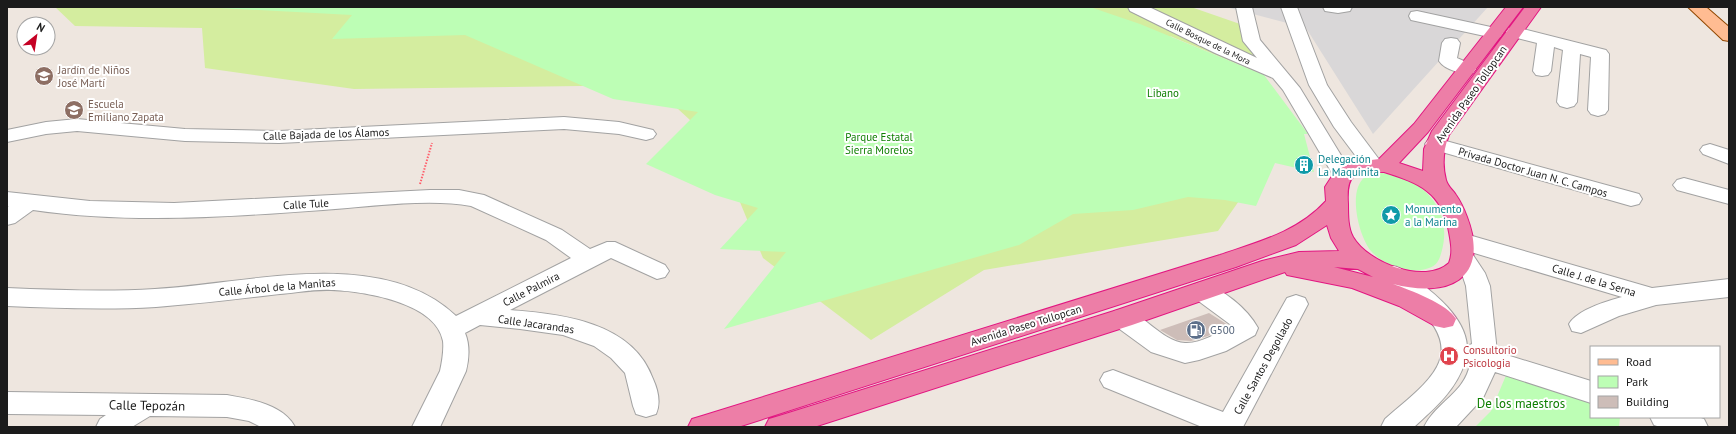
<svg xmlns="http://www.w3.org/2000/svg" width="1736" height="434" font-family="'PT Sans',sans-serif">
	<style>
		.residential { fill: #d9d7d8 }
		.grass { fill: #d4ed9f }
		.park { fill: #bdfeb5 }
		.building { fill: #cdbdb8 }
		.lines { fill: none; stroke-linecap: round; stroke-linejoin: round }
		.minor-casing { stroke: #a2a2a2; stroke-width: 2 }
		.major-casing { stroke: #914700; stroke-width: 2 }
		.highway-casing { stroke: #e21581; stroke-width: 2 }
		.path { stroke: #ff5e6b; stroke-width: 2; stroke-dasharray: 1.5 1.5; stroke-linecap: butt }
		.minor { fill: #fff; fill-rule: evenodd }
		.major { fill: #ffbc92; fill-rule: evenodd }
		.highway { fill: #ed7ea7; fill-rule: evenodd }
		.labels { text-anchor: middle; stroke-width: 4; stroke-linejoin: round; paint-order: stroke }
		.far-street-label { font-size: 9px; fill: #1b1b1b; stroke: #fff }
		.education-label { font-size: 11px; fill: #785e54; stroke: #fff; text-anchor: start }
		.park-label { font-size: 11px; fill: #0f7f02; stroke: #fff }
		.street-label { font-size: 11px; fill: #1b1b1b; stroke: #fff }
		.culture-label { font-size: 11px; fill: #0d838f; stroke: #fff; text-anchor: start }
		.service-label { font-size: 11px; fill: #4e5e75; stroke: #fff; text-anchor: start }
		.health-label { font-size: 11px; fill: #be3a42; stroke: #fff; text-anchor: start }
		.near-park-label { font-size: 13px; fill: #0f7f02; stroke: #fff }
		.near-street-label { font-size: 13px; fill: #1b1b1b; stroke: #fff }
	</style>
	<rect width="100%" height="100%" fill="#eee6df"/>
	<!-- residential -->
	<path class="residential" d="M1226,7h262l-115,127 -67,-106z"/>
	<!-- grass -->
	<path class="grass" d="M55,7h1136l49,17 24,51 -94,-39 103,116 -55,79 -234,39 -113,70 -108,-82 -47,-114 -64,-59 -298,4 -149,-21 -3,-40 -127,-2z"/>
	<!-- park -->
	<path class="park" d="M200,7h890l50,17 124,51 44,59h-4l10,38 -39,-9 -19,43 -31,-6 -37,-3 -55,13 -60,4 -54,31 -295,84 62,-77 -66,-3 38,-41 -43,-13 -69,-31 52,-52 -85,-13 -148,-64 -133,4 20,-24z
		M1382,173c40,4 71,36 60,77 -2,8 -4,15 -13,18 -18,7 -46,-3 -58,-17 -12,-14 -24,-61 -6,-74 5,-3 11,-3 17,-4z
		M1507,373l84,28v16h29l-1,10h-144l16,-16z"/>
	<!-- building -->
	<path class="building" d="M1209,313l19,12 -20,11 -17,5 -14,-1 -17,-10z"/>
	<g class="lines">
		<defs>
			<path id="minor" d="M1128,7h21l108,51 -14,-17 -7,-34h16l8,33 40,48 53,87 -3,5 -7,2 -7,-2 -53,-90 -10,-12 -58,-25 -85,-42z
				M1281,7h16l30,78 24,37 33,44 -3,5 -7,2 -7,-2 -33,-44 -25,-42z
				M1323,7h29l-2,4 -12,2 -13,-2z
				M1417,11l83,18 3,4 -3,4 -6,1 -83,-18 -2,-4 2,-4z
				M1515,27l91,23 3,4 -1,56 -3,4 -7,2 -7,-2 -3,-4 3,-53 -11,-3 -3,48 -3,4 -7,2 -7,-2 -3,-4 6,-52 -9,-3 -3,24 -3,4 -6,1 -6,-1 -3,-4 4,-28 -28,-7 -3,-4 3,-4z
				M1451,38l6,1 3,4 -3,15 16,7 3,4 -3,4c-10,2 -28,-3 -34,-12l3,-18 3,-4z
				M564,117l55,5 34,8 3,4 -3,4 -7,2 -27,-6 -55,-5 -285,14 -94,-2 -108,-10 -31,3 -39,8v-12l39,-8 31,-3 108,10 94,2z
				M1435,138l204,56 3,5 -3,5 -8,2 -203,-58 -3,-4 3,-4z
				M1710,144l19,6v14l-26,-10 -3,-4 3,-4z
				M1684,178l45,12v14l-52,-14 -4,-5 4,-5z
				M430,190h29l25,5 78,35 28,19 17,-7h8l50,23 4,6 -4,6 -8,2 -46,-21 -101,52c52,4 123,12 143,69 5,11 8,24 3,35l-10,3 -10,-3 -3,-8 -8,-33 -14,-15 -17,-12 -31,-11 -43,-6 -40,-4 -15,8c5,12 4,26 1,38l-26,56h-28l28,-56c2,-9 4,-21 3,-30 -7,-39 -81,-50 -112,-51 -17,-1 -35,3 -51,4 -42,5 -83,10 -124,13 -49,3 -100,1 -149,-1v-18c49,2 99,4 148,1 92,-5 226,-44 301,27l115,-58 -25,-18 -75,-34c-43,-8 -104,1 -148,4 -96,7 -194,14 -290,0l-18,13 -8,2v-18l2,-1h-2v-14l83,9 84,2z
				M1462,233l190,55 77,-9v18l-73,8 -37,11 -38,17 -9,-2 -3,-7c8,-14 38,-23 53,-27l-168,-50 -3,-6 3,-6z
				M1463,250l8,2 14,21 5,13 7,66 94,29v22l-96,-31 -12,26 -27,29h-32c12,-25 41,-34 46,-63l-5,-2c-9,28 -30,46 -51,65h-33l4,-8c42,-37 87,-64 29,-115 -11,-10 -28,-18 -35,-30l4,-6c2,-1 6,-2 9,-2 8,0 15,7 22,12 20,15 51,39 53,68l5,-2 -6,-58 -4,-12 -11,-16 4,-6z
				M1201,282c22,7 46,26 57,46l-3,7 -29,16 -27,9 -14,3 -34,-11 -37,-27 -3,-7 3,-7c3,0 7,-2 9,-2 16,0 39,33 62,34 15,1 33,-10 46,-18l-38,-28 -4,-6 4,-6z
				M1296,295l9,3 3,6 -65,123h-41l-98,-40 -4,-7 4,-7 9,-3 110,42 64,-114z
				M7,392l220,3c23,4 56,9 68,32h-34l-12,-6 -22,-4 -77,-1 -18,11h-36l4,-8 6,-4 -99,-1z
				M1650,417h48l6,2 4,8h-48l-6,-2z"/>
			<path id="major" d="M1688,7h18l23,20v14l-6,-1z"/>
			<path id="highway" d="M1506,7h17l-95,125 -29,31 24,8 1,-22 8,-18 93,-124h16l-92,128c-6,16 -7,30 -3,45 2,7 7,10 10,15 5,7 8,14 11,22 24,63 -20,81 -74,67 17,6 55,20 63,35l-3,7 -9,2 -9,-2 -36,-20 -47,-18 -65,-13 -2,-3 -153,53 -318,102h-49l4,-8 10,-3 335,-105 148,-50 37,-9 40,-1 -8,-13 -4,-13 -31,20 -60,22 -498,160h-50l4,-8 10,-3 518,-161c38,-13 78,-23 106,-54l-1,-14 11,-17 20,-8 23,-3 35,-35zM1384,172c35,11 58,20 65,60 2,11 4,21 0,31 -24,22 -81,0 -96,-26 -5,-9 -5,-22 -5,-33 -2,-32 6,-31 36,-32zM1334,267l24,2 15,8z"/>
		</defs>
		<!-- minor casing -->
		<use href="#minor" class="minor-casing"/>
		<!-- major casing -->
		<use href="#major" class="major-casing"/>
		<!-- highway casing -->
		<use href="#highway" class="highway-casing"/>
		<!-- path -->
		<path class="path" d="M420,184l12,-41"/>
		<!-- minor -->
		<use href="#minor" class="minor"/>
		<!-- major -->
		<use href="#major" class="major"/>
		<!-- highway -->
		<use href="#highway" class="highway"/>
	</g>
	<!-- icons -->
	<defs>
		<symbol id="school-disc" viewBox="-11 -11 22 22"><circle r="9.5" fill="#8d6e63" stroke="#fff"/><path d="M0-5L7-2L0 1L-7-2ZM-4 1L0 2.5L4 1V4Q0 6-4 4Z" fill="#fff"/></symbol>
		<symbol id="building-disc" viewBox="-11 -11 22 22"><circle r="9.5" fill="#0f9aa8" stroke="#fff"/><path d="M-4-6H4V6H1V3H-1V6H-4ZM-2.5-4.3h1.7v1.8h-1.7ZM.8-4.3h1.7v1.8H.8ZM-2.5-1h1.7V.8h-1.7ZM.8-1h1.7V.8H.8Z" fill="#fff"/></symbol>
		<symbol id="sight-disc" viewBox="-11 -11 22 22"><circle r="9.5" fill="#0f9aa8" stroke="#fff"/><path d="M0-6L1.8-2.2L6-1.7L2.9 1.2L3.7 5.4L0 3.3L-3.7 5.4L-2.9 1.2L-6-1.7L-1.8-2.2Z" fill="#fff"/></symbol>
		<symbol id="fuel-disc" viewBox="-11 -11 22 22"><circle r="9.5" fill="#5c6f8a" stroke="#fff"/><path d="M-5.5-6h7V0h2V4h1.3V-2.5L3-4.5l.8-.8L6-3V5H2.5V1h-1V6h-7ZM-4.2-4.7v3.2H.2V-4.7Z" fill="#fff"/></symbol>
		<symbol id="hospital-disc" viewBox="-11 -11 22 22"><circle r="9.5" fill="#e0444e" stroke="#fff"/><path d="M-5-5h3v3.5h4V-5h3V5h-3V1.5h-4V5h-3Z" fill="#fff"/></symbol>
	</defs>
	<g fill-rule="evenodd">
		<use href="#school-disc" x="33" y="65" width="22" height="22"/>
		<use href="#school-disc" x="63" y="99" width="22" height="22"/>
		<use href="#building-disc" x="1293" y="154" width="22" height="22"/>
		<use href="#sight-disc" x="1380" y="204" width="22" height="22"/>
		<use href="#fuel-disc" x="1185" y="319" width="22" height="22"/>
		<use href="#hospital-disc" x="1438" y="345" width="22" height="22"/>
	</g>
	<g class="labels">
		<!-- far-street labels -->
		<g class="far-street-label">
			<text transform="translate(1208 42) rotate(26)" y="3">Calle Bosque de la Mora</text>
		</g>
		<!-- education labels -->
		<g class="education-label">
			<text x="58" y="74">Jardín de Niños<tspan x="58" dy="13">José Martí</tspan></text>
			<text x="88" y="108">Escuela<tspan x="88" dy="13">Emiliano Zapata</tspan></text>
		</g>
		<!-- park labels -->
		<g class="park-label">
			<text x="1163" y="97">Libano</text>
			<text x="879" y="141">Parque Estatal<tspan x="879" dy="13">Sierra Morelos</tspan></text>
		</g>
		<!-- street labels -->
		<g class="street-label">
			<text transform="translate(1471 94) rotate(-55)" y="4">Avenida Paseo Tollopcan</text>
			<text transform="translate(326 134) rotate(-2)" y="4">Calle Bajada de los Álamos</text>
			<text transform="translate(1533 172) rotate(16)" y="4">Privada Doctor Juan N. C. Campos</text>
			<text transform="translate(306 204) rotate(-3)" y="4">Calle Tule</text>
			<text transform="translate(1594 280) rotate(17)" y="4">Calle J. de la Serna</text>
			<text transform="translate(277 287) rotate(-5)" y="4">Calle Árbol de la Manitas</text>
			<text transform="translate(531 289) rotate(-27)" y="4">Calle Palmira</text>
			<text transform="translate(536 324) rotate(8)" y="4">Calle Jacarandas</text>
			<text transform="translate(1026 325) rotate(-17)" y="4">Avenida Paseo Tollopcan</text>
			<text transform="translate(1263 366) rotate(-61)" y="4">Calle Santos Degollado</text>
		</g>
		<!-- culture labels -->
		<g class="culture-label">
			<text x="1318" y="163">Delegación<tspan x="1318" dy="13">La Maquinita</tspan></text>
			<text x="1405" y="213">Monumento<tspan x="1405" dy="13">a la Marina</tspan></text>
		</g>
		<!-- service labels -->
		<g class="service-label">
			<text x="1210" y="334">G500</text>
		</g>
		<!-- health labels -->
		<g class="health-label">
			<text x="1463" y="354">Consultorio<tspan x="1463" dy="13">Psicologia</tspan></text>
		</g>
		<!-- near-park labels -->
		<g class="near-park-label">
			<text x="1521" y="408">De los maestros</text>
		</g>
		<!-- near-street labels -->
		<g class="near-street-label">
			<text transform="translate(147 405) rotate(1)" y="5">Calle Tepozán</text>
		</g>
	</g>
	<!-- border -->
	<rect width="1736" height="434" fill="none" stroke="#1b1b1b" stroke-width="16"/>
	<!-- legend -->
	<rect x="1590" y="346" width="130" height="72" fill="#ffffff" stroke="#a4a4a4"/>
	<rect x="1598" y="359" width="20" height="6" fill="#ffbc92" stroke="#a4a4a4"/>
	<text x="1626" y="366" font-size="12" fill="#1b1b1b">Road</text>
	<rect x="1598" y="376" width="20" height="12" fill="#bdfeb5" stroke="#a4a4a4"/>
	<text x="1626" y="386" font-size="12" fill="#1b1b1b">Park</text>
	<rect x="1598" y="396" width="20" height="12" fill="#cdbdb8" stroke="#a4a4a4"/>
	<text x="1626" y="406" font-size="12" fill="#1b1b1b">Building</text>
	<!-- north arrow -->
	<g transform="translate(36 36) rotate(30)"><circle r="19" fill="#ffffff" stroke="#a4a4a4"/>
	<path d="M0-3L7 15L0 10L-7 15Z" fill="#c50024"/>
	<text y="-6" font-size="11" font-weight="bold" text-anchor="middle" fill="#1b1b1b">N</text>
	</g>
</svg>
